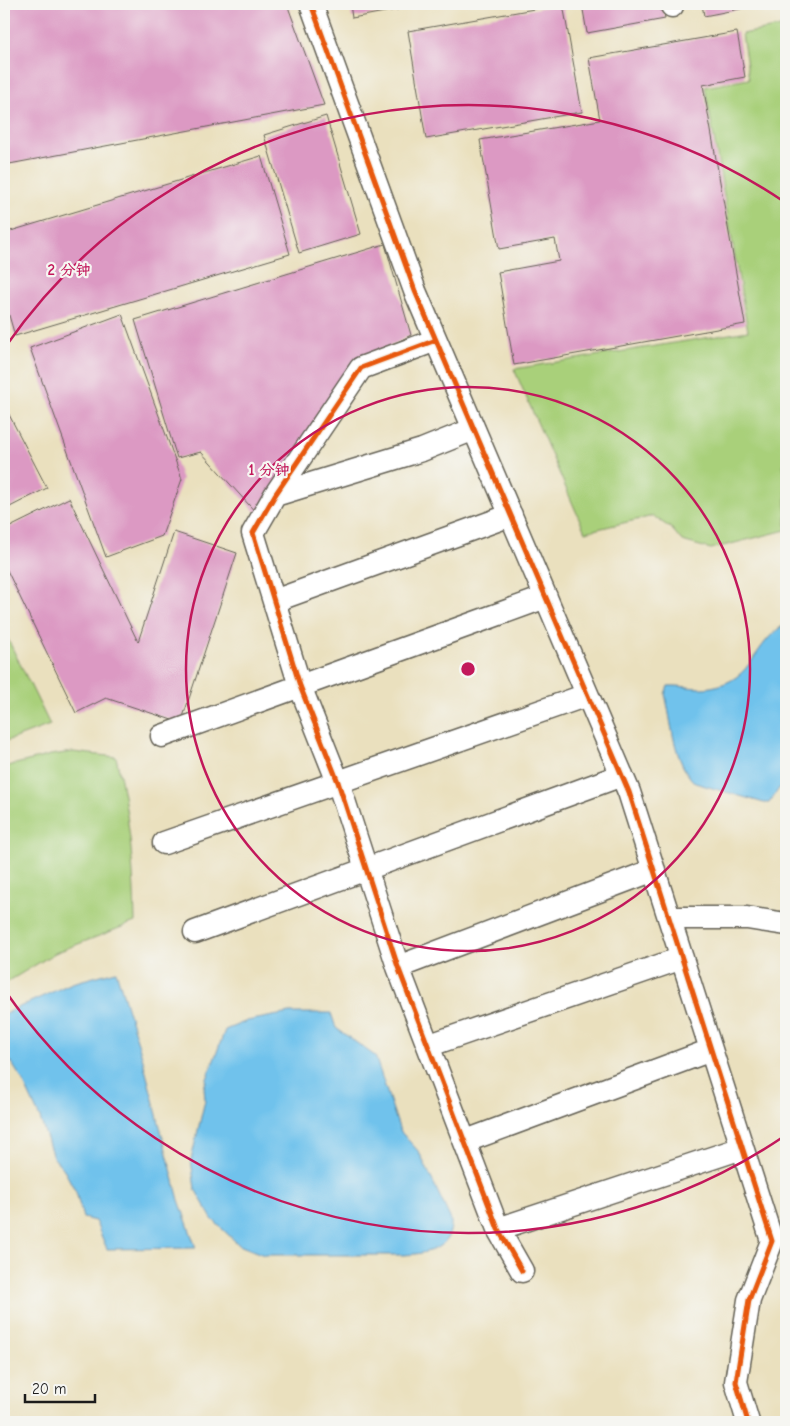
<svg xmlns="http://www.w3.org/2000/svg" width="790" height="1426" font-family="'Comic Neue','LXGW WenKai TC',sans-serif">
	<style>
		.green { fill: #a9d07a; stroke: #62764b }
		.water { fill: #70c2ec; stroke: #466f84 }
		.building { fill: #dc99c3 }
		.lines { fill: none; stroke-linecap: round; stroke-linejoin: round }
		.minor-casing { stroke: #646155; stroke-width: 25 }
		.minor { stroke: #fff; stroke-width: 22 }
		.cycleway-casing { stroke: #f6f6f2; stroke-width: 8 }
		.cycleway { stroke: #e8590c; stroke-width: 5 }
		.ring { fill: none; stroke: #c2185b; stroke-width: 2.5 }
		.centre { fill: #c2185b; stroke: #f6f6f2; stroke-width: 2.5 }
		.ring-label { font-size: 15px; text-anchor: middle; font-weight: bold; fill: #c2185b; stroke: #f6f6f2; stroke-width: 4.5; stroke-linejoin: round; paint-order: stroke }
	</style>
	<rect width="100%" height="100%" fill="#f6f6f2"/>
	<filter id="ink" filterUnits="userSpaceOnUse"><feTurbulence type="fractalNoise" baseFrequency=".02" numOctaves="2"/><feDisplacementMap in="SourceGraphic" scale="10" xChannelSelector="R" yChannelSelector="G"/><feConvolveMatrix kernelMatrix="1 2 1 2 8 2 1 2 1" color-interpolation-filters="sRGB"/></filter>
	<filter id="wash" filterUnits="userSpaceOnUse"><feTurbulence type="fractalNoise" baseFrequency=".0096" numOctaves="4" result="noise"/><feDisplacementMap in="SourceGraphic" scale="20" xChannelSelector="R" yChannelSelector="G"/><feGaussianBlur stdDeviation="1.12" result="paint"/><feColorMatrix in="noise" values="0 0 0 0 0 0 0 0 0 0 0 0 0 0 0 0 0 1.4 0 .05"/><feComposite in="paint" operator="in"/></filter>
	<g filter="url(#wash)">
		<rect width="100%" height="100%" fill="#eae0be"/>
		<!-- green -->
		<path class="green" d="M786,26v438l-3,1 3,13v52l-75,19 -29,-8 -10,-12 -19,-13 -68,16 -71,-163 234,-38 -43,-244 44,-8 -7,-45z
			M4,631l46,94 -46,17z
			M73,752l43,5c13,54 18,109 19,165l-80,31 -51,31v-217l47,-12z"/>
		<!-- water -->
		<path class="water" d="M786,624v170l-6,-7 -11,16h-5l-69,-20c-22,-21 -23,-61 -30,-89l3,-8c15,-1 28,4 43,1 44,-7 41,-44 75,-63z
			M116,971l25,82 38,147 17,48 -89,1 -12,-28 -12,-3 -7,-26 -13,-24 -10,-11 -13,-39 -17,-37 -19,-30v-37l68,-31z
			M289,1013h42l5,15 39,28 25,75 19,21 32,68c2,29 -25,34 -48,35h-139l-25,-10 -27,-26 -17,-30 -4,-29 14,-60 -1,-13 21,-57 22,-9z"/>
		<g id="blocks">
			<!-- building -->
			<path class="building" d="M4,4h283l37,101 -320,60z
				M350,4h73v1l-71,13z
				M563,4l19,108 -156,27 -18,-108z
				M582,4h81l2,15 -78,14z
				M702,4h58v1l-56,11z
				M737,32l8,45 -42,8 42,239 -231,41 -16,-93 61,-11 -4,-22 -56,10 -19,-109 120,-20 -11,-62z
				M326,116l35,118 -62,19 -35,-118z
				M261,156l29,98 -275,82 -11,-38v-65z
				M385,244l26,91 -48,25 -104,156 -58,-64 -24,6 -42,-138z
				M122,314l60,165 -20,57 -56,21 -76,-209z
				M4,405l43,83 -43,22z
				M69,498l69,144 36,-110 63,21 -56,170 -75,-25 -30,15 -72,-149v-34z"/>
		</g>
	</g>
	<g filter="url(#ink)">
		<use href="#blocks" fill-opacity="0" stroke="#646155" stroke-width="1"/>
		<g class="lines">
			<defs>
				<path id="minor" d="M311,4l104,287 214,501 143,449 -23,59 -13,82 12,40
					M672,4v2
					M436,340l-75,28 -86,127 -22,38 47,153 38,96 60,185 100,262 24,42
					M275,495l147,-45 52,-21
					M274,601l237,-86
					M162,736l384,-139
					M164,843l423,-148
					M669,918h78l39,6
					M195,932l427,-157
					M398,967l256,-97
					M430,1045l252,-87
					M466,1141l245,-91
					M498,1229l244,-81"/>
			</defs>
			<!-- minor casing -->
			<use href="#minor" class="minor-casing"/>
			<!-- minor -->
			<use href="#minor" class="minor"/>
			<defs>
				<path id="cycleway" d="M311,4l104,287 214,501 143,449 -23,59 -13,82 12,40
					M436,340l-75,28 -86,127 -22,38 47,153 38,96 60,185 100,262 24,42"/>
			</defs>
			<!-- cycleway casing -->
			<use href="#cycleway" class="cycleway-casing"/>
			<!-- cycleway -->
			<use href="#cycleway" class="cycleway"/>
		</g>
	</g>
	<!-- distance rings -->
	<g class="ring">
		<circle cx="468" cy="669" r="282"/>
		<path d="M783 1137A564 564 0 0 1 6 992M6 346A564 564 0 0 1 783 201"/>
	</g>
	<circle cx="468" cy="669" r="8" class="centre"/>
	<g class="ring-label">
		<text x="69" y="275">2 分钟</text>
		<text x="269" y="475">1 分钟</text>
	</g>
	<!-- margin -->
	<rect width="790" height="1426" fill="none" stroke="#f6f6f2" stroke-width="20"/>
	<!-- scale -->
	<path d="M25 1394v8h70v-8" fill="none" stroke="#1c1c1c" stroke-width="2.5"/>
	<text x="32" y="1394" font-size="15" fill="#1c1c1c" stroke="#f6f6f2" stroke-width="4" paint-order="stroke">20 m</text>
</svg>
